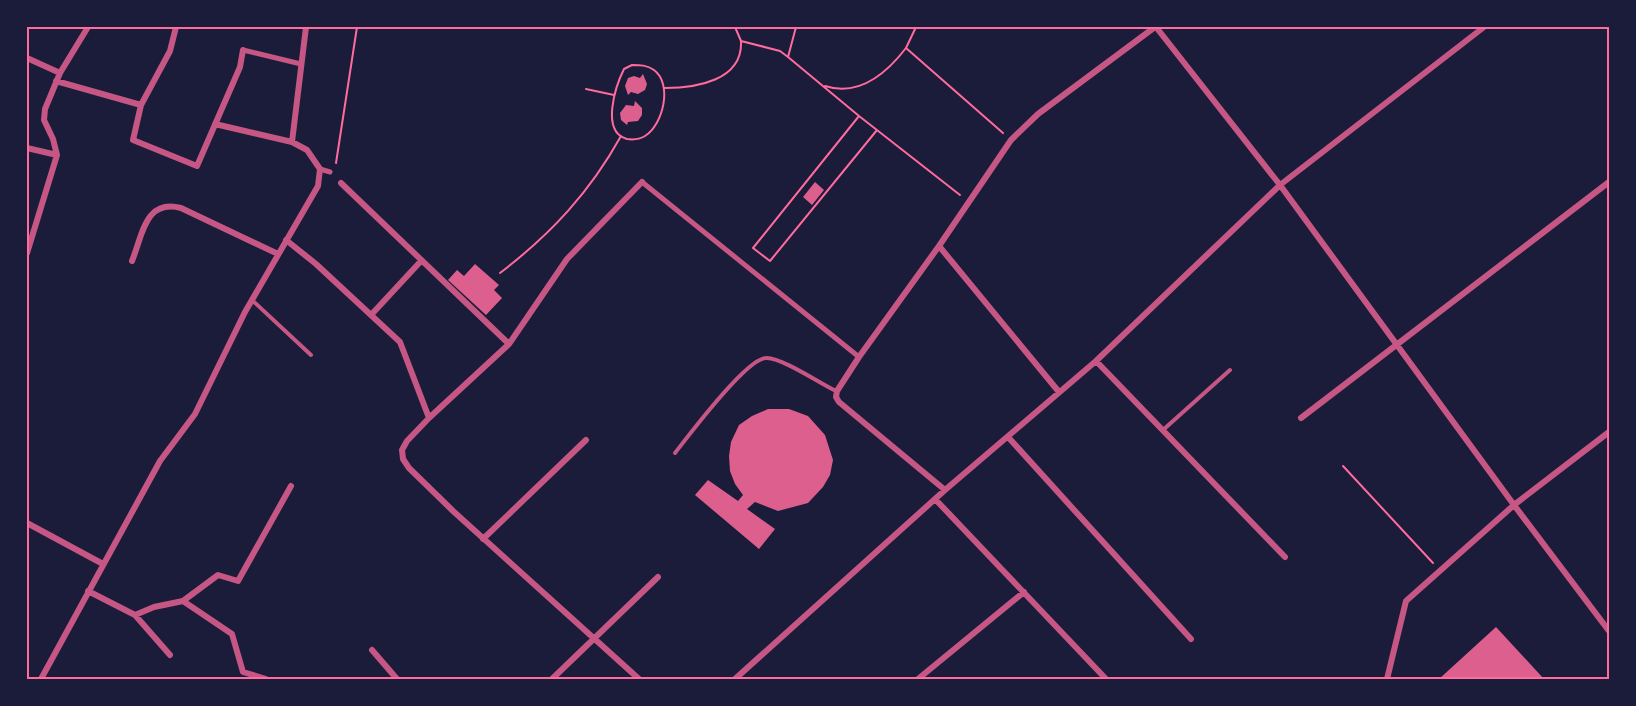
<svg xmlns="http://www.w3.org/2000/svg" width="1636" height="706" font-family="'PT Sans',sans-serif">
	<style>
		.building { fill: #dd5f8e }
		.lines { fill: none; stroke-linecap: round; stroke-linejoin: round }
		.path { stroke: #ff6b9d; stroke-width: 2 }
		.service { stroke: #c65784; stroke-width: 4 }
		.pedestrian { stroke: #c65784; stroke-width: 5 }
		.minor { stroke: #c65784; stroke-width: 6 }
		.neatline { fill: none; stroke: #ff6b9d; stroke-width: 2 }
	</style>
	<rect width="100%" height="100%" fill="#1b1b3a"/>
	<!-- building -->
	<path class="building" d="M643,74l4,10 -2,6 -7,4 -7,-2 -3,3 -3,-9 3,-8 6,-2 6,2z
		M635,101l7,7v7l-4,6 -10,1 -1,3 -6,-5 -1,-7 6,-8 8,1z
		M815,182l9,8 -12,15 -9,-8z
		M475,264l24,21 -5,5 8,8 -16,17 -38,-35 9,-10 7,6z
		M768,409h21l19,7 17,19 8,25 -3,15 -7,12 -15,16 -30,8 -23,-9 -8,7 28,20 -16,20 -64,-54 13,-15 30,21 5,-6 -8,-11 -5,-13 -1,-15 2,-14 8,-17 13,-9z
		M1496,627l48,52h-105z"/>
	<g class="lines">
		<!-- path -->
		<path class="path" d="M735,27l6,14 39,10 8,6 8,-30
			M916,27l-10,21 97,85
			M788,57l71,59 -106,132 17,13 107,-131
			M632,65c8,0 15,0 22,5 19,14 9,55 -9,66 -5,3 -12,4 -18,3 -27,-7 -11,-54 -3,-70z
			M825,86c34,11 61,-12 81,-38
			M665,88c30,0 78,-7 76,-47
			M586,89l28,6
			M859,116l101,79
			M336,163l21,-136
			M500,273c51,-39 90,-81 121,-137
			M1343,466l90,97"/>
		<!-- service -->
		<path class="service" d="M252,300l59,55
			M1163,430l67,-60
			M675,453c14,-18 72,-95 91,-95 15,-1 55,26 70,33"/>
		<!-- pedestrian -->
		<path class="pedestrian" d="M243,50l58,14
			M320,169l10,3
			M642,182l217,175"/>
		<!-- minor -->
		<path class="minor" d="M176,27l-6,24 -29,54 -8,35 64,26 43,-99 3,-17
			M1156,27l124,158 234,320 95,126
			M27,58l33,15
			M56,81l85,24
			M292,142l14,-115
			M27,148l30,7
			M341,183l168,161
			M286,240l30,24 84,78 29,76
			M939,246l120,146
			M27,253l30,-98 -4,-16 -9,-19 1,-11 15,-36 28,-46
			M132,261c11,-27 13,-62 49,-53l97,46
			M371,315l50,-54
			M1096,361l189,196
			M1301,418l308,-236
			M1008,437l183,202
			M945,490l-106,-88 -3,-5 1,-6 22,-34 80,-111 72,-106 27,-26 117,-87
			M935,499l171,180
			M27,523l76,41
			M483,539l103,-99
			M88,591l47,24 19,-8 29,-6 35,-26 20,6 53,-95
			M183,601l49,33 11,38 23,7
			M135,615l35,40
			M372,650l25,29
			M41,679l119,-218 35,-47 50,-102 73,-126 2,-17 -13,-19 -15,-8 -77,-18
			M552,679l106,-102
			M639,679l-186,-168 -44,-43 -6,-9 -1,-9 5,-9 22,-23 80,-74 58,-85 75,-77
			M735,679l210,-189 151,-129 184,-176 204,-158
			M918,679l106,-87
			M1387,679l19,-78 108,-96 95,-73"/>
	</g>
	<!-- border -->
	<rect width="1636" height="706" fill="none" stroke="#1b1b3a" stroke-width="57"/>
	<rect x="28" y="28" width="1580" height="650" class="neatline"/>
</svg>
